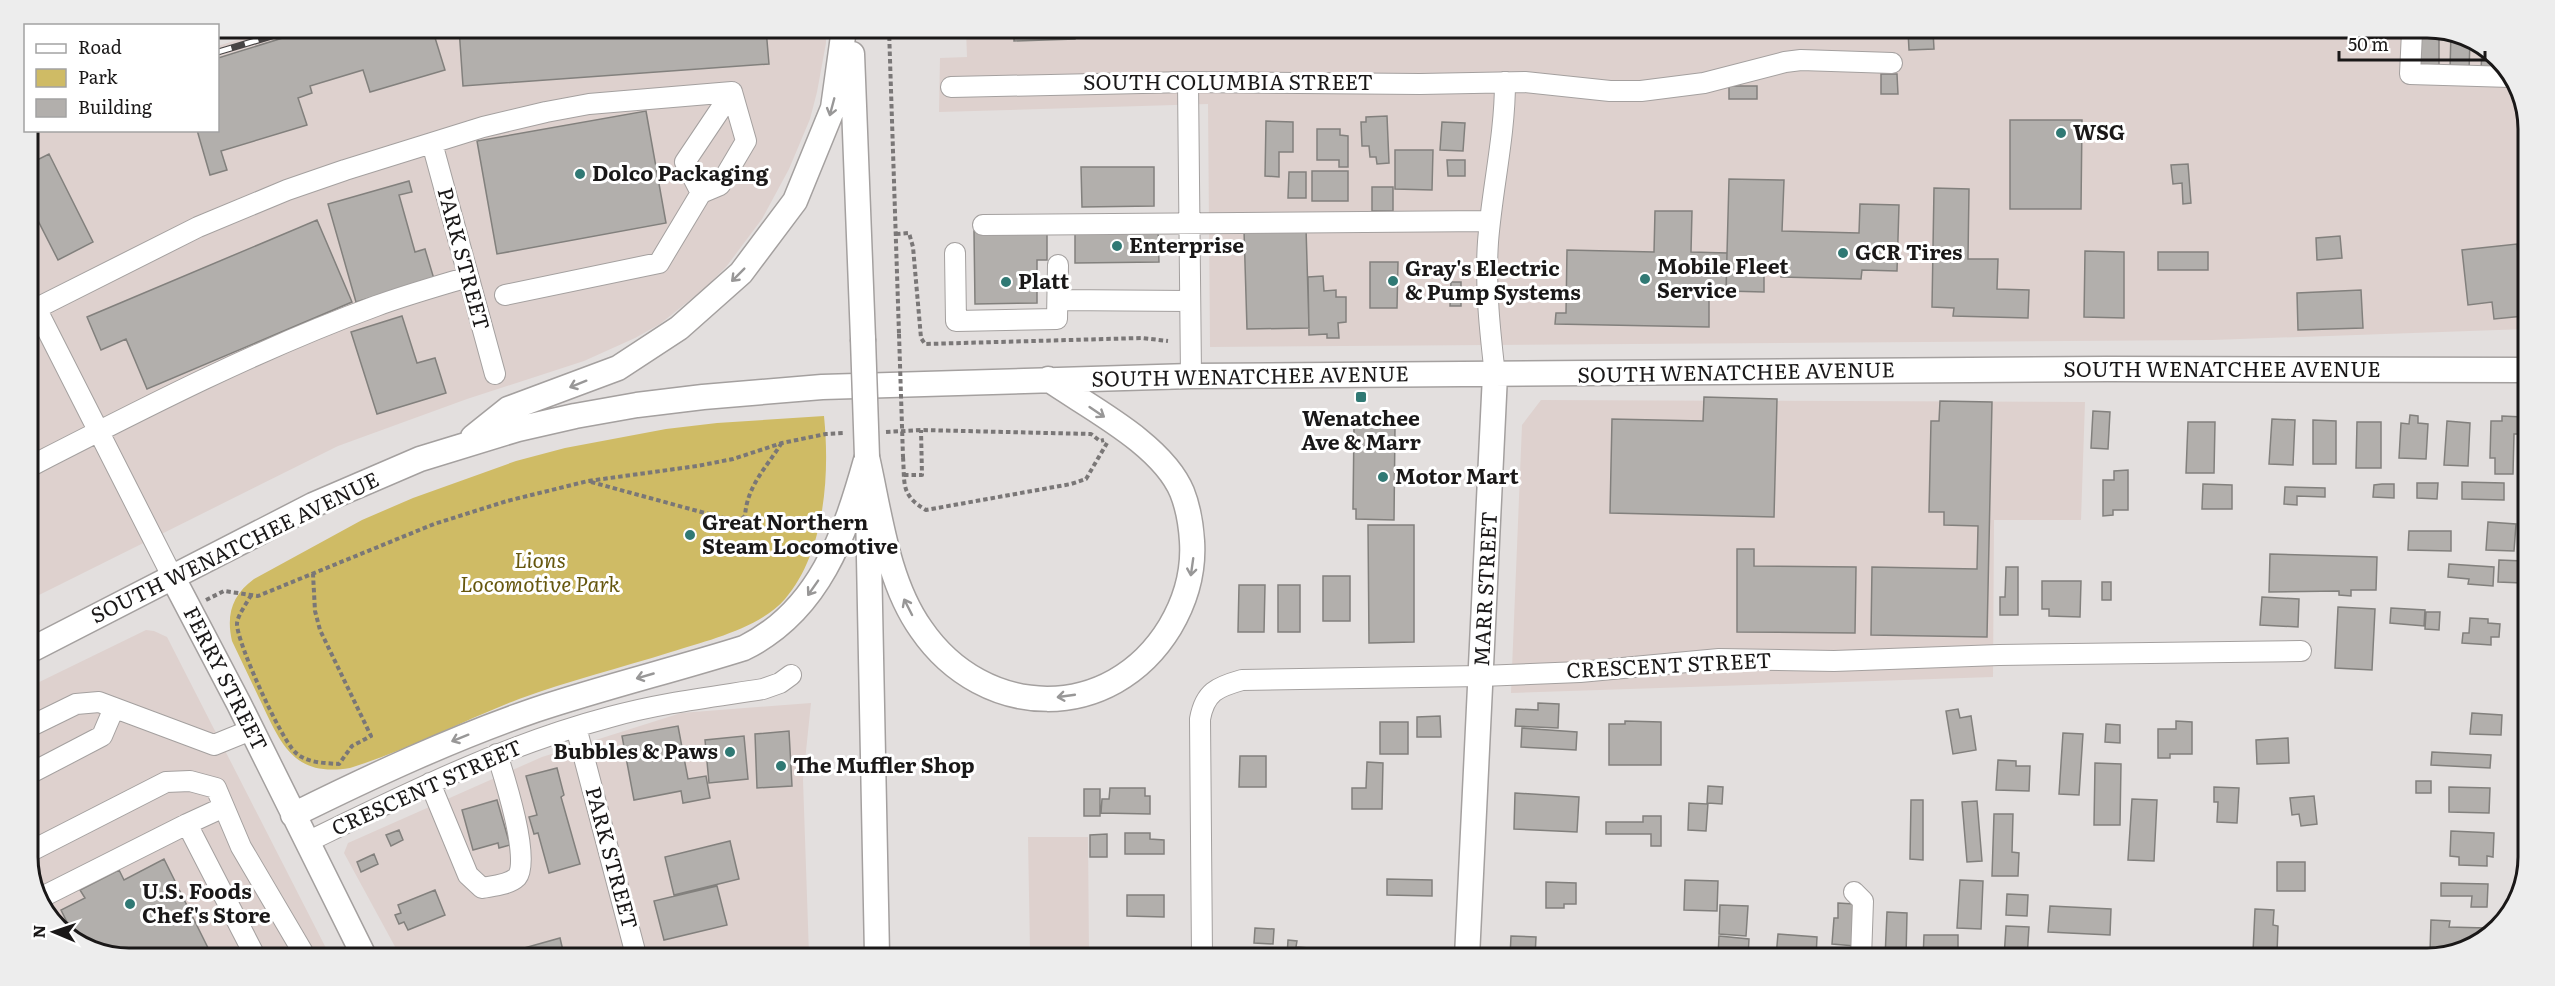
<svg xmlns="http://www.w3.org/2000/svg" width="2555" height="986" font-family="Literata,serif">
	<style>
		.built { fill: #ded1ce }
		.green { fill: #cfbb65 }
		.building { fill: #b2afac; stroke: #82807d; stroke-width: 1.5 }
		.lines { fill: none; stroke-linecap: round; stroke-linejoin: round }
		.minor-casing { stroke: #a4a09f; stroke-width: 22 }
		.major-casing { stroke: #a4a09f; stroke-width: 27 }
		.path { stroke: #7a7777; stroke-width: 4; stroke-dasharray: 4.5 3; stroke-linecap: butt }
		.minor { stroke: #fff; stroke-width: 20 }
		.major { stroke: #fff; stroke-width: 24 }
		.rail-casing { stroke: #474444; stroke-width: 7 }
		.rail { stroke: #fff; stroke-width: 4.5; stroke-dasharray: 14; stroke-linecap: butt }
		.major-bridge-casing { stroke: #a4a09f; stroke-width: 27; stroke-linecap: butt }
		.path-bridge { stroke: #7a7777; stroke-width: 4; stroke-dasharray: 4.5 3; stroke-linecap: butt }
		.major-bridge { stroke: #fff; stroke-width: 24 }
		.oneway { stroke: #989797 }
		.poi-dot { fill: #307974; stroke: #fff; stroke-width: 2 }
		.labels { text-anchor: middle; stroke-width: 6; stroke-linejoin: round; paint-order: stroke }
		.street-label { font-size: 21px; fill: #1a1818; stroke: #fff }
		.poi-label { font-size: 21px; font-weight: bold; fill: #1a1818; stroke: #fff; text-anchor: start }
		.park-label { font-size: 21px; font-style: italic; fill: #65560d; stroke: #fff }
		.rim { fill: none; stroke: #1a1818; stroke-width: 3 }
	</style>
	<rect width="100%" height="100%" fill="#e3dfde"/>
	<!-- built -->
	<path class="built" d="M278,27l548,2v14l-9,49 -7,27 -21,50 -27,50 -36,48 -21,21 -45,36 -25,14 -51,23 -117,38 -129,47 -311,155v-470l191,-1v-84z
		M966,29l1493,4 48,33 21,56 -2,207 -314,11 -1002,7 -2,-243 -269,8 1,-54 27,-1z
		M1541,400l544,2 -4,118h-87l-1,157 -482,16 11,-268z
		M146,630l8,1 13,6 162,317 -233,-1 -48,-34 -21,-55v-176z
		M811,703l-8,77 6,175 -410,-1 -55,-101 4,-10 194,-86 139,-44z
		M1028,837h60l1,119h-56l-3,-4z"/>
	<!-- green -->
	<path class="green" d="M824,416c6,59 1,136 -39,183 -25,29 -79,42 -114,53 -51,16 -103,29 -152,47 -57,22 -111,51 -169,69 -54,9 -68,-21 -88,-64 -10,-21 -20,-42 -30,-63 -6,-26 0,-46 22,-62l108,-59 51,-22 103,-37 49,-13 101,-19 51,-6z"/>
	<!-- building -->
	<path class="building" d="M318,27l114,1 13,42 -75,22 -7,-22 -53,16 2,7 -14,5 9,27 -86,26 6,19 -17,5 -13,-45h21v-72z
		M459,28l307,1 3,35 -306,22z
		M1014,29h61v10l-61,2z
		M1216,30h134v3l-134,1z
		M1908,31h25l1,18 -25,1z
		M2420,32h19v38h-20z
		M2451,32l8,1 11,7 -1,31 -19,-1z
		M2482,49l18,13v10l-19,-1z
		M1881,74h16l1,20h-17z
		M1729,86h28v13h-28z
		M646,111l20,112 -169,31 -20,-113z
		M1387,116l2,47 -12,1 -1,-7h-6l-1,-11h-7l-1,-24h5v-5z
		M2010,120h72l-1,89h-71z
		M1266,121l27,1v30h-14v25l-14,-1z
		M1442,122l23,1 -2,28 -23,-1z
		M1317,129h23v6l8,1v31h-9v-7h-22z
		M1395,150h38l-1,40 -37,-1z
		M49,154l44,88 -35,18 -31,-61v-34z
		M1447,160h18v16h-17z
		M2188,164l3,39 -8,1 -1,-21 -9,1 -2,-19z
		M1081,167h73v39l-72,1z
		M1312,171h36v30h-36z
		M1289,172h17v26h-18z
		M1729,179l55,1 -2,51 77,2 1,-29 39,1 -2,66 -35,-1 -1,9 -80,-2v-14l-17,-1v30l-38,-1z
		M409,181l3,11 -13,3 16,57 10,-3 9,30 -78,23 -28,-98z
		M1372,187h21v24h-21z
		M1934,188l35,1 -1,70h30l-1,30 32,1 -1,28 -75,-2 1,-8 -22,-1z
		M1655,211h37l-1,41 36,1 -1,45 -17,-1v30l-154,-3 1,-11h10l1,-63 87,2z
		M317,220l35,82 -205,87 -21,-50 -25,11 -14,-33z
		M1306,228l3,100 -62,1 -3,-99z
		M1158,230l1,32 -84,1v-32z
		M974,231h73v29h-10v43l-62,1z
		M2340,236l2,22 -25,2 -1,-22z
		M2517,244l7,72 -30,3 -2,-17 -24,3 -6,-55z
		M2085,251l39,1v66l-40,-1z
		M2158,252h50v18h-50z
		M1370,262h28l-1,46h-27z
		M1323,276l1,15 12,-1v7h10v25l-8,1 1,15h-12v-4l-18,1 -1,-58z
		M1451,282h10v24h-11z
		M2361,290l2,38 -65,2 -1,-37z
		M402,316l15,47 18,-5 11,35 -69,21 -26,-82z
		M1704,397l73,2 -3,118 -164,-4 2,-94 91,2z
		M1940,401l52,1 -5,235 -116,-2 1,-68 105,2 1,-43 -34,-1v-13h-15l2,-91h8z
		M2093,411l17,1 -2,37 -17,-1z
		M2410,415l8,1v7l10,1 -2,35 -27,-1 2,-35 8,1z
		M2502,416l21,1 -1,17h-8l-1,40h-18v-16h-5l1,-37h11z
		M2272,419l23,1 -2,45 -24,-1z
		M2313,420l23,1v43h-23z
		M2447,421l23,2 -2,43 -24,-1z
		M2188,422h27l-1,51h-28z
		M2357,422h24v46h-25z
		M1354,426h41l-1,94 -38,-1v-10h-3z
		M2128,470v40h-15v5l-10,1v-36h11v-9z
		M2462,482l42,1v17l-42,-1z
		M2417,483h21l-1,16 -20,-1z
		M2203,484l29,1v24h-30z
		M2382,484h12v14l-21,-1 1,-12z
		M2285,487l40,1v9l-28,-1v9l-13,-1z
		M2488,522l28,2 -2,27 -28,-1z
		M1368,525h46v117l-45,1z
		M2409,531h42v20l-43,-1z
		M1737,549h17v17l102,1 -1,66 -118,-1z
		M2270,554l107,3 -1,33h-25v6l-12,-1v-4l-70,1z
		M2499,560l24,1 -1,22 -24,-1z
		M2449,564l45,3 -1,19 -25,-2 1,-5 -21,-2z
		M2006,567h12v48h-18v-18h5z
		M1323,576h27v45h-27z
		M2042,581h39l-1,36 -31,-1v-7h-7z
		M2102,582h9v18h-9z
		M1239,585h26l-1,47h-26z
		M1278,585h22v47h-22z
		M2262,597l37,2 -1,28 -38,-2z
		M2338,607l37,2 -3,61 -37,-2z
		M2391,608l34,2 -1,16 -34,-3z
		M2426,612h14l-1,18 -14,-1z
		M2470,618l18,1v4l12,1 -1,13h-8v8l-29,-2 1,-10h6z
		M1538,703l21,1 -1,24 -43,-2 1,-17 22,1z
		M1958,709l2,9 11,-2 5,34 -23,4 -7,-43z
		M2472,713l30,2 -1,20 -31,-1z
		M1440,716l1,21h-24v-20z
		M1625,721l36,1v43h-52v-41h16z
		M2176,721l16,1v32h-22v4h-12v-29h18z
		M1380,722h28v32h-28z
		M2106,724l14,1v18l-15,-1z
		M678,726l10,53 18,-3 4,22 -27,5 -2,-12 -47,9 -12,-64z
		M1522,728l55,4 -1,18 -55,-3z
		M789,731l3,55 -35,2 -2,-54z
		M2063,733l20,1 -4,61 -20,-1z
		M744,736l4,43 -39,4 -4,-43z
		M2288,738l1,25 -32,1 -1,-24z
		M2432,752l59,3 -1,13 -59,-3z
		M1240,756h26v31h-27z
		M1998,760l18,1v5h14l-1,25 -33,-1z
		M1367,762l16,1 -1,46h-30v-21h14z
		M2095,763l26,1 -1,61h-26z
		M557,768l7,27 -3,2 19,67 -31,9 -11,-40 -4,1 -5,-17 8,-2 -11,-39z
		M2416,781h15v12h-15z
		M1708,786l15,1 -1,17 -14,-1 -2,28 -18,-1 1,-27 18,1z
		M2214,787l25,1 -2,35 -20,-1 1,-20h-4z
		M2449,787l41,1 -1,25 -40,-1z
		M1110,788h35v8h5v18l-49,-1 1,-14h7z
		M1084,789h16v27h-16z
		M1515,793l64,4 -2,35 -63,-3z
		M2314,796l3,28 -16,2 -2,-12 -7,1 -2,-17z
		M2132,799l25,1 -3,61 -26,-1z
		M497,800l13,45 -11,3 -1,-5 -25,7 -11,-40z
		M1911,800h12v60l-13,-1z
		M1977,801l5,60 -15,1 -5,-60z
		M1994,814h19l-1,38 7,1 -1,23h-26z
		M1643,816h18v30h-10v-12h-45v-12h37z
		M399,830l4,10 -12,6 -5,-11z
		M2451,831l43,2 -1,24 -6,-1v10l-28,-1v-8l-9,-1z
		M1125,833h25v6l14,1v14h-39z
		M1107,834v23h-17v-22z
		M730,841l9,38 -65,16 -9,-38z
		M374,854l4,10 -17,8 -4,-10z
		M164,859l47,95 -115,-1 -21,-15 -14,-28 24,-12 -5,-8 39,-20 5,10z
		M2277,862h28v29h-28z
		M1387,879l45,1v16l-45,-1z
		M1685,880l33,1 -1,30 -33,-1z
		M1960,880l23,1 -2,48 -24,-1z
		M1546,882l30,1v21h-12v4h-18z
		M2441,883l47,1 -1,23h-16l1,-11h-31z
		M717,886l10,39 -63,15 -10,-39z
		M435,890l10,25 -37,15 -4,-8 -5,2 -4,-9 6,-2 -3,-8z
		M2007,894l21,1 -1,21 -21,-1z
		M1127,895h37v22l-37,-1z
		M1838,903l16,1 1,42 -23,-2 2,-26h4z
		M1720,905l28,1 -2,30 -27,-2z
		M2050,906l61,3 -1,26 -62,-3z
		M2255,909l19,1 -1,15 5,1 -1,27 -24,-1z
		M1887,912l20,1 -1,45h-21z
		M2431,920l19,1 -1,6 37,1v11l-3,3 -36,11 -17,-1z
		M2006,926l23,1 -2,31h-23z
		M1255,928l19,1 -1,15 -19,-1z
		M1778,934l39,3 -1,21 -40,-1z
		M1924,935h34v23h-35z
		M1511,936l25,1 -1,20h-25z
		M1719,936l30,3 -1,18h-30z
		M560,938l4,17 -53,-1 -1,-2z
		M1288,940l9,1 -1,6 13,1v8h-22z
		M1346,948l25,1v8l-25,-1z
		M1549,950l21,1v6h-21z
		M1597,951l27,2v4h-27z
		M1685,954l28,2v1h-28z
		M2183,956l22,1v1h-22z"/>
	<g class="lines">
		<defs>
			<path id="minor" d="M2412,32l-2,42 101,3
				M1188,82l3,294
				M951,87l237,-5 232,2 105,-2 85,9h31l63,-8 81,-21 16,-2 91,3
				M432,143l63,231
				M983,225l507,-4
				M955,253l1,68 101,-2 1,-54
				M505,295l154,-32 42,-70 19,-8 26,-44 -14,-49 -47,70 16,31
				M1058,300l131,1
				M36,308l137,270
				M27,313l171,-86 89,-37 58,-20 138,-43 63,-15 43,-8 143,-12
				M1495,375c-5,-43 -10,-89 -7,-133 4,-53 17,-106 17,-160
				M27,468c115,-59 229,-118 349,-162 30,-11 62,-20 92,-29
				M576,727l60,228
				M27,728l49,-24 23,-2 115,43 37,-15
				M33,772l69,-36 12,-28
				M430,783l38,92 14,13c10,-2 27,-3 35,-11 14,-17 -13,-101 -20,-123
				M187,824l37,-17
				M307,842c99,-48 197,-97 303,-125 50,-14 102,-20 153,-28l17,-6 11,-8
				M27,853l139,-71 24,-1 26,7 25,59 63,107
				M1854,892l9,9 -2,57
				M40,898l147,-74 67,130
				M1202,956l-2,-237c5,-27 17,-32 42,-39l239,-4 99,-4 139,-13 115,2 165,-6 302,-4"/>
			<path id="major" d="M852,54l11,285
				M473,437l35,-28 110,-41 61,-40 62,-55 54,-72 38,-93 11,-79
				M867,457c13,57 20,124 54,172 63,92 190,95 249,-2 16,-27 24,-55 22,-86 -1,-16 -4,-34 -10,-49 -20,-48 -92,-84 -134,-113
				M868,508l9,447
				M173,578l66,126 124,250
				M27,652l286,-147 107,-46 98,-30 57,-13 62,-11 66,-8 119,-10 369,-11 916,-7 419,1
				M293,815c79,-39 158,-76 242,-105 69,-23 139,-40 209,-62 75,-37 101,-113 122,-188
				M1467,957l28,-582"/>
		</defs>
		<!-- minor casing -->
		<use href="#minor" class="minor-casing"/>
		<!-- major casing -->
		<use href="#major" class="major-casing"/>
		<!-- path -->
		<path class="path" d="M889,29l10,305
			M896,234l13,-1 4,14 8,91 4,6 217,-6 26,3
			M886,432l35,-2 170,4 9,7 4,-1
			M903,457c2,26 -3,38 23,53l145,-26 15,-5 21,-36
			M904,475h18l-1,-45
			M591,482l147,40 7,-6c2,-30 21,-48 36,-72
			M251,595c-4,8 -14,21 -14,29 0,19 44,115 58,128 11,11 29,11 44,12l13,-18 19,-10 -51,-106 -5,-19 -2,-37
			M206,600l18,-9 34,5 176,-72 73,-23 81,-20 109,-15 36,-7 49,-16 44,-9 19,-1"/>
		<!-- minor -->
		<use href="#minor" class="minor"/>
		<!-- major -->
		<use href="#major" class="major"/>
		<defs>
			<path id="rail" d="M218,52l84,-25"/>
		</defs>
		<!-- rail casing -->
		<use href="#rail" class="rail-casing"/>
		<!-- rail -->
		<use href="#rail" class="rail"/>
		<defs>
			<path id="major-bridge" d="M863,339l4,118"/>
		</defs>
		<!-- major-bridge casing -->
		<use href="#major-bridge" class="major-bridge-casing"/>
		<!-- path-bridge -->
		<path class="path-bridge" d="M899,334l4,123"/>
		<!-- major-bridge -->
		<use href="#major-bridge" class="major-bridge"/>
	</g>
	<!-- one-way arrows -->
	<defs><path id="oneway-shaft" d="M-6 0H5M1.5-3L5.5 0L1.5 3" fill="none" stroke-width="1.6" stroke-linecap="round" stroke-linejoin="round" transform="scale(1.5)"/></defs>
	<g class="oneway">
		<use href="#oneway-shaft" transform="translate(832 107) rotate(105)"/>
		<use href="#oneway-shaft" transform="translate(738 275) rotate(135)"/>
		<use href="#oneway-shaft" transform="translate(578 384) rotate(158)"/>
		<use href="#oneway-shaft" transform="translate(1097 412) rotate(34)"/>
		<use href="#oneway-shaft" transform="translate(1192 567) rotate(98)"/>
		<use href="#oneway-shaft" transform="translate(813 588) rotate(125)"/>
		<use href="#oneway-shaft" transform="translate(908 607) rotate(-117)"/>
		<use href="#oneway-shaft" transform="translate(645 676) rotate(164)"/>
		<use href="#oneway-shaft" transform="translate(1066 696) rotate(172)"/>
		<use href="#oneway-shaft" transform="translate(460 738) rotate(158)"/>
	</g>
	<!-- markers -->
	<g class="poi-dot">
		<circle cx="2061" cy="133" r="6"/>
		<circle cx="580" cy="174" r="6"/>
		<circle cx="1117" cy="246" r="6"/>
		<circle cx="1843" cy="253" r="6"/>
		<circle cx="1645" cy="279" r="6"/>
		<circle cx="1393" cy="281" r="6"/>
		<circle cx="1006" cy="282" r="6"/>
		<rect x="1355" y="391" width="12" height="12" rx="3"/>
		<circle cx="1383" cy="477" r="6"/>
		<circle cx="690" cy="535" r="6"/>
		<circle cx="730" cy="752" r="6"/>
		<circle cx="781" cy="766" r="6"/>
		<circle cx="130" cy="904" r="6"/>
	</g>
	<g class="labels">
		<!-- street labels -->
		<g class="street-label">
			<text x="1228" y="90">SOUTH COLUMBIA STREET</text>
			<text transform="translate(463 259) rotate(75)" y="7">PARK STREET</text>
			<text x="2222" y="377">SOUTH WENATCHEE AVENUE</text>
			<text transform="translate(1736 373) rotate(-1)" y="7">SOUTH WENATCHEE AVENUE</text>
			<text transform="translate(1250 377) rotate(-1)" y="7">SOUTH WENATCHEE AVENUE</text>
			<text transform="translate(235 548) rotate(-26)" y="7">SOUTH WENATCHEE AVENUE</text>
			<text transform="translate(1486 589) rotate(-87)" y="7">MARR STREET</text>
			<text transform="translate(1669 666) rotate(-3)" y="7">CRESCENT STREET</text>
			<text transform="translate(225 679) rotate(63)" y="7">FERRY STREET</text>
			<text transform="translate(427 788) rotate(-24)" y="7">CRESCENT STREET</text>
			<text transform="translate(611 858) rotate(75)" y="7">PARK STREET</text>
		</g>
		<!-- poi labels -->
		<g class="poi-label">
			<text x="2073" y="140">WSG</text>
			<text x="592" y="181">Dolco Packaging</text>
			<text x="1129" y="253">Enterprise</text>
			<text x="1855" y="260">GCR Tires</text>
			<text x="1657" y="274">Mobile Fleet<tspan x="1657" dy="24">Service</tspan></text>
			<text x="1405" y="276">Gray's Electric<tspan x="1405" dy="24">&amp; Pump Systems</tspan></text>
			<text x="1018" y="289">Platt</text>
			<text x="1361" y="426" text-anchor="middle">Wenatchee<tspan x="1361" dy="24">Ave &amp; Marr</tspan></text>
			<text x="1395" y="484">Motor Mart</text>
			<text x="702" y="530">Great Northern<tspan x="702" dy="24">Steam Locomotive</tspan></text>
			<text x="718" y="759" text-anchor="end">Bubbles &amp; Paws</text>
			<text x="793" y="773">The Muffler Shop</text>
			<text x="142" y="899">U.S. Foods<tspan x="142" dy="24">Chef's Store</tspan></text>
		</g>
		<!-- park labels -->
		<g class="park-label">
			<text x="540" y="568">Lions<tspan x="540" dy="24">Locomotive Park</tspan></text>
		</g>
	</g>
	<!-- crop -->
	<path d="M0 0H2555V986H0ZM129 38H2427A91 91 0 0 1 2518 129V857A91 91 0 0 1 2427 948H129A91 91 0 0 1 38 857V129A91 91 0 0 1 129 38Z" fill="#ededed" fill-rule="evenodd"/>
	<path class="rim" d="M129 38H2427A91 91 0 0 1 2518 129V857A91 91 0 0 1 2427 948H129A91 91 0 0 1 38 857V129A91 91 0 0 1 129 38Z"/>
	<!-- legend -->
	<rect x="24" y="24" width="195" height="108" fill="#ffffff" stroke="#a3a3a3" stroke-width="1.5"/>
	<rect x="36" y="44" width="30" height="9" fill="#ffffff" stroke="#a3a3a3" stroke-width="1.5"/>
	<text x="78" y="54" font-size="18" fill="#1a1818">Road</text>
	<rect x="36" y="69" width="30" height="18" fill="#cfbb65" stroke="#a3a3a3" stroke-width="1.5"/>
	<text x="78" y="84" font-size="18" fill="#1a1818">Park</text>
	<rect x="36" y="99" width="30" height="18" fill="#b2afac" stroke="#a3a3a3" stroke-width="1.5"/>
	<text x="78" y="114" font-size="18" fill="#1a1818">Building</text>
	<!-- north arrow -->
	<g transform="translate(54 932) rotate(272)" stroke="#ffffff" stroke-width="4.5" paint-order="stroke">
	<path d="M0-4.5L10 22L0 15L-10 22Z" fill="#1a1818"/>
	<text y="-9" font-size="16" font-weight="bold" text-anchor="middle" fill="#1a1818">N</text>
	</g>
	<!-- scale -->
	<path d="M2339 51v9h146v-9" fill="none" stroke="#1a1818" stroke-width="3"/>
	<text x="2348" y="51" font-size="18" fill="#1a1818" stroke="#ffffff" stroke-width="4.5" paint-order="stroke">50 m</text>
</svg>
